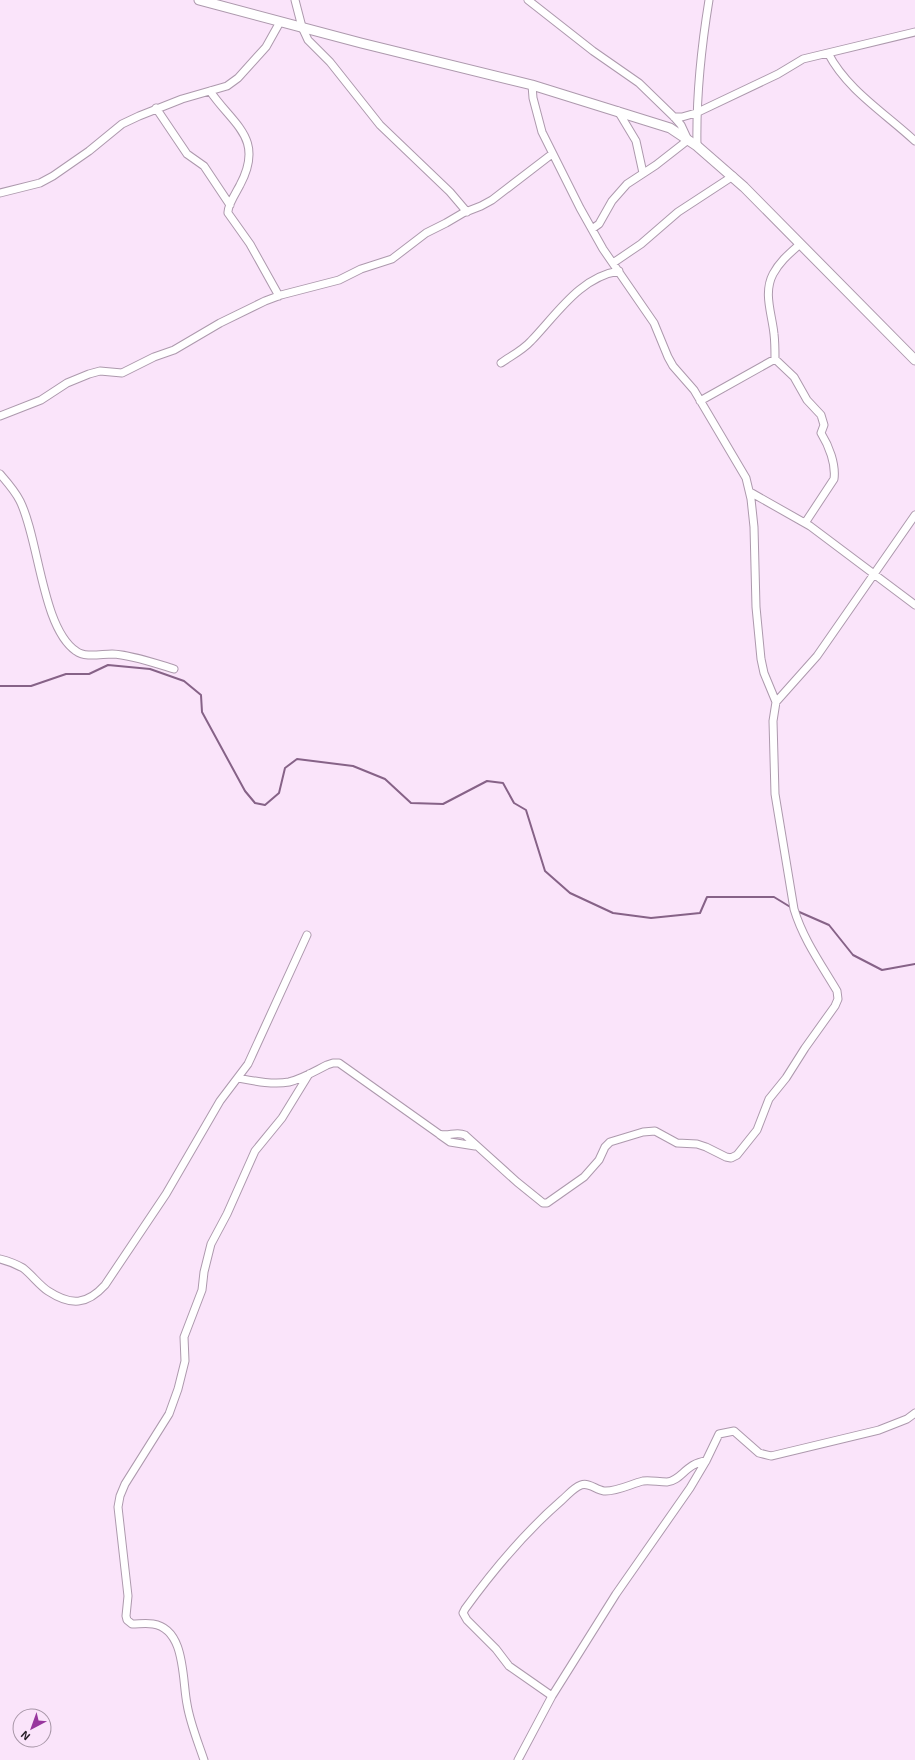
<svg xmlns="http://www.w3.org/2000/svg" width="915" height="1760" font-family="'Exo 2',sans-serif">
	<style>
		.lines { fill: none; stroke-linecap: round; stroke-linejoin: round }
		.stream { stroke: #866287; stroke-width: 2 }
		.street-casing { stroke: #ad99ad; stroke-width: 9 }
		.secondary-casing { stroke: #ad99ad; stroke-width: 11 }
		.street { stroke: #fff; stroke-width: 7 }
		.secondary { stroke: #fff; stroke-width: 9 }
	</style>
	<rect width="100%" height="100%" fill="#fae4fa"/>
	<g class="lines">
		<!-- stream -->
		<path class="stream" d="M0,686h31l35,-12h23l19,-9 42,4 34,12 17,14 1,17 43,79 10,12 10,2 14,-12 6,-25 12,-9 56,7 32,13 26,24 32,1 44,-23 16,2 11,20 12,7 19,61 25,22 43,20 38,5 49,-5 7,-16h67l18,11
			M797,911l32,14 24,30 29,15 33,-6"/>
		<defs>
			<path id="street" d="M295,0l7,27 6,13 22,22 50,63 70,67 17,20
				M528,0l65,51 46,32 35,34 7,8 6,13
				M828,53c19,37 57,60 87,88
				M532,85l1,13 9,34 38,76 23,41 51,74 14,34 5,9 21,24 52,88 5,21 3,28 2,80 5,52 3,14 12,29
				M210,91c23,34 55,47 30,94 -3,6 -13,21 -12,28l22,31 29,52
				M156,108l31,46 17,12 26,39
				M618,111l18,30 7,32
				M674,117h8l14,-4 82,-39 25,-15 112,-27
				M697,146c-1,-50 4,-97 12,-146
				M0,193l40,-10 13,-7 36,-25 33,-27 17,-8 43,-17 45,-13 11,-8 28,-31 14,-25
				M592,229l7,-5 13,-23 15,-17 29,-19 32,-25
				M613,263l28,-19 37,-32 55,-36
				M775,359c0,-8 0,-17 -1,-25 -2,-20 -11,-41 -1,-60 7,-13 17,-21 27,-30
				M501,363c10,-7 22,-13 30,-22 26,-27 49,-64 88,-70
				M700,401l75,-42 19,18 13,23 14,15 3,10 -3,8c8,13 15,31 13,46l-29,44
				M0,416l41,-16 26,-17 22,-9 11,-3 22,2 32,-16 20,-7 46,-27 45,-22 16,-6 58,-15 22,-11 31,-10 34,-26 20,-10 17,-10 18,-7 11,-6 60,-46
				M0,474c7,8 15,17 20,27 19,38 22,127 56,150 9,7 25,3 36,3 20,1 42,9 62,15
				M750,492l60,34 105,79
				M238,1078c16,3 35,7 51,4 13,-3 26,-11 38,-17l6,-2h6l100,71c9,3 17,-3 26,1l52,47 26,21h4l37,-26 15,-17 6,-13 5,-5 33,-10 12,-1 22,12 20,1 9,3 20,10 5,1 6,-3 20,-25 12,-31 17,-21 19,-30 30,-42 3,-7 -1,-8c-16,-27 -34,-52 -43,-82l-19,-115 -2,-73 3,-19 41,-46 98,-141
				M440,1135l10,7 25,4
				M0,1259c8,2 16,5 23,9 9,7 16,17 25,23 23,15 39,14 57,-6l61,-91 54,-93 28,-37 59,-129
				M552,1696l-43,-30 -13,-17 -29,-29 -4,-7 2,-4c29,-40 59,-76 97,-109 6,-5 11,-12 19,-15 8,-3 15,5 23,6 12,1 27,-7 39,-10 8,-1 15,1 24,1 14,-1 19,-19 39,-21
				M204,1760c-6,-18 -14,-37 -17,-56 -5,-24 -1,-75 -34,-80 -7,-1 -14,0 -21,0l-5,-4 -1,-4 2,-20 -10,-89 2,-11 5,-12 44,-70 9,-25 7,-28 -1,-24 18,-47 2,-18 7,-28 16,-30 28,-63 27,-33 27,-44
				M518,1760l34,-64 64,-102 74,-106 16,-27 13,-27 15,-3 25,22 12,3 108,-26 28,-11 8,-6"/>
			<path id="secondary" d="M199,0l162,43 171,42 138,43 27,18 47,41 171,173"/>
		</defs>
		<!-- street casing -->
		<use href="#street" class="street-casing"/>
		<!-- secondary casing -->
		<use href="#secondary" class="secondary-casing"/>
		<!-- street -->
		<use href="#street" class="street"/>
		<!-- secondary -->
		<use href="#secondary" class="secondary"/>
	</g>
	<!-- north arrow -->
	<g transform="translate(32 1728) rotate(221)"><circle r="19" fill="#fae4fa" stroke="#a796a7"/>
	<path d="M0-3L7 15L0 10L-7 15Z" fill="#98369e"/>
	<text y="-6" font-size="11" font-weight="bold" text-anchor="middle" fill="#2a222a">N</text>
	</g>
</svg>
